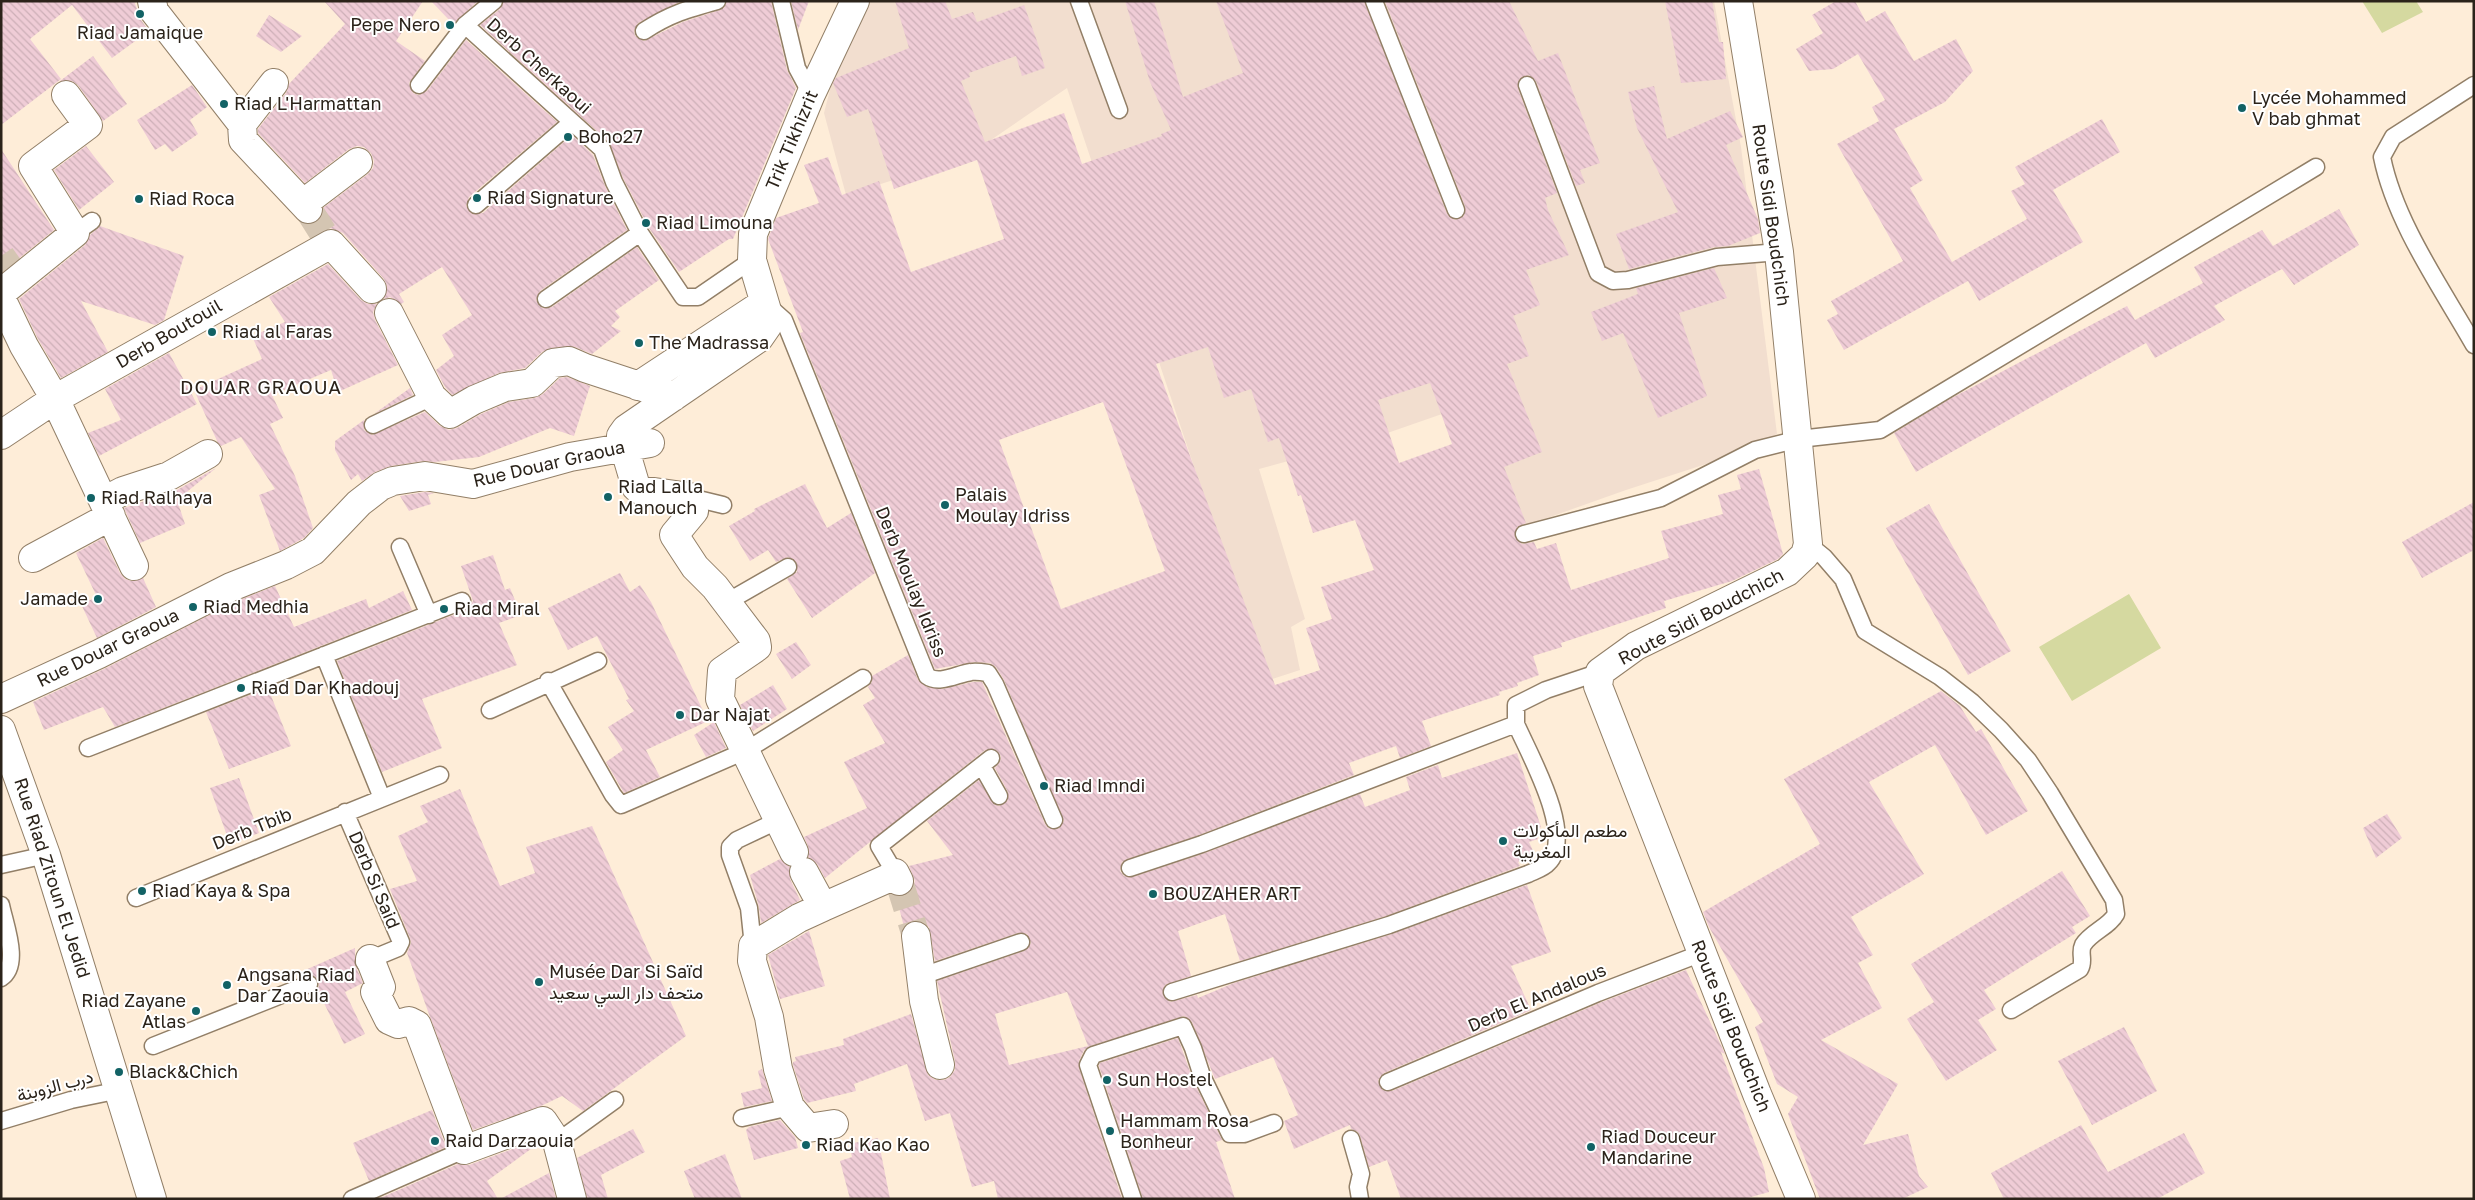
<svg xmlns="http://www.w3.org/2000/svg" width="2475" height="1200" font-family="'Golos Text',Vazirmatn,sans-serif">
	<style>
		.industrial { fill: #f2decf }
		.pitch { fill: #d5d9a0 }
		.building { fill: url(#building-back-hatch); fill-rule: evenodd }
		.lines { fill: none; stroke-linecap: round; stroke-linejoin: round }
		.minor-tunnel { stroke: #d4c5b2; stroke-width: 28; stroke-dasharray: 28 14; stroke-linecap: butt }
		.service-casing { stroke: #927f67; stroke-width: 19 }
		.minor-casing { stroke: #927f67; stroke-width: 30 }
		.service { stroke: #fff; stroke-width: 16 }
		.minor { stroke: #fff; stroke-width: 28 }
		.poi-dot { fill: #126265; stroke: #fff; stroke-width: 2 }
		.labels { text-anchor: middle; stroke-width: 4; stroke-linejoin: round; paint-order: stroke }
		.poi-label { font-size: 18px; fill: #2b231a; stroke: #fff; text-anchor: start }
		.street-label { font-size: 18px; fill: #2b231a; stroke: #fff }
		.neighbourhood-label { font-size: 19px; letter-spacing: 1px; fill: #2b231a; stroke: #fff }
	</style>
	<defs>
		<pattern id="building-back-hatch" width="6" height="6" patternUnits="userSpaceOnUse" patternTransform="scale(1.25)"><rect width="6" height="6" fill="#efccd6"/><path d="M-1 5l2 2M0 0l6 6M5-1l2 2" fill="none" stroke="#cdafb7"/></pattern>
	</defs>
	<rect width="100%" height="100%" fill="#feedd8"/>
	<!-- industrial -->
	<path class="industrial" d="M853,1h861l27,146 36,287 -40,20 -111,36 -138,49 -46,-125 -66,23 -117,32 46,150 -14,8 9,43 -34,11 -199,-593 -101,69 -120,38 -22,-82z"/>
	<!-- pitch -->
	<path class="pitch" d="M2362,1h54l7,11 -41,21z
		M2129,594l32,54 -89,53 -33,-54z"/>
	<!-- building -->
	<path class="building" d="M1,1h133l7,19 8,11 -37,27 -40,-53 -42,34 31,40 -60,46z
		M324,1h99l-27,40 29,20 -16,22 4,10 5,2 9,-4 39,-51 91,82 -88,75 -3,9 6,8 11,-1 89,-78 21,20 12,31 22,44 -87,61 -4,9 6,8 10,-1 85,-60 22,33 -44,31 5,6 -9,9 10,5 -29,23 -17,-7 -24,1 -9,4 -17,16 -26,5 -47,22 -7,-8 -9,-17 18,-14 -12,-21 30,-20 -30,-48 -43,27 5,8 -3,2 -11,-7 -6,2 3,-13 -3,-7 -41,-46 -13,-5 -16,8 -8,-12 12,-3 5,-13 45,-34 5,-6 1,-7 -3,-8 -7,-6 -7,-1 -8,3 -44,34 -47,-50v-4l28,-36 3,-9 56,-60z
		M431,1h47l-25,23z
		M504,1h177l-43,22 -4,8 1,5 9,5 39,-19 37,-12 4,-2 3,-7h44l16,69 9,18 -63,151h-4l-50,33 -30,-44 -26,-50 -14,-36 -129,-117 20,-16z
		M791,1h18l-11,29z
		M895,1h50l7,18 21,-7 4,10 47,-17 13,36 8,27 -23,8 -6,-20 -47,17 1,4 -9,4 24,61 79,-29 18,51 80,-28 -1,-2 10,-4 -21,-48 -25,-81h29l29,96 60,-24 -27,-72h148l83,213 8,6 9,-4 1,-10 -80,-205h124l29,60 20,-8 42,110 -20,7 5,13 -9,3 -40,-105 -7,-6 -9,3 -2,11 39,104 -12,5 3,12 21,45 -43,15 14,35 -27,11 16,40 -22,8 35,88 -38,15 22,56 -9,4 -2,10 7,7 12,-2 3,7 19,-6 15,47 98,-32 -8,-27 62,-17 -5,-19 23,-6 -4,-14 22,-6 24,85 -5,5 -46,22 -68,20 2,7 -105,35 1,4 -29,9 6,19 -22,8 1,3 -19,6 1,3 -78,26 9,25 -31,12 -4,-12 -47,17 5,12 -155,60 -72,24 -5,3 -2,9 4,5 9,1 72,-24 155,-59 5,13 45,-17 -4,-13 32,-12 4,13 75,-25 24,74 -7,3 4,9 -9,3 6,13 -17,7 2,4 -134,50 -146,45 -15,-47 -47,17 13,45 -26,9 -2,10 7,7 27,-7 1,3 36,-15 158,-49 135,-49 24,67 -40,14 20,44 -147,63 -6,7 4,10 10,1 210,-89 84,-32 39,84 -4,-2 43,116 5,24 -25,7h-343l-14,-39 -18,7 -9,-31 -2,-4 -7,-3 -1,-4 -56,24 -10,-28 14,-6 -25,-58 -58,22 -23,-57 -8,-6 -94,30 -6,4 -5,11v7l43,131h-124l-4,-18 -22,6 -22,-74 -25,8 -18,-57 -53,20 2,7 -49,12 -3,-4 -11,-34v-3l3,-1 -1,-4 49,-12 -1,-6 68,-25 17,61 8,5h8l6,-3 5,-7v-9l-18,-80 87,-30 7,-8 -4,-9 -9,-1 -83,28 -6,-34 -6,-5 -8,-2 -11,7 -8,-31 10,-1 6,-6 3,-8 -6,-15 44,-11 -26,-34 52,-41 15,24 5,2 8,-5 1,-9 -13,-24 5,-6 1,-6 -7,-7 -9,1 -160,128 -8,-14 -9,-7v-11l-4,-9 63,-29 -23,-46 41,-19 -22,-38 12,-7 -7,-11 4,-5v-6l36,-21 10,25 9,7 16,2 30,-7h9l63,142 3,4 10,1 6,-8 -60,-141 -8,-13 -6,-4 -16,-1 -39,7 -135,-336 3,-1 -35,-93 8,-21 43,-15 -15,-38 24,-8 14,38 37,-14 32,91 93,-33 -27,-79 -83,29 -26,-80 -21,8 -14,-34 3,-5 73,-30zM1208,347l16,51 27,-9 17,53 11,-4 19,58 3,-1 12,38 42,-13 19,50 -53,17 11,32 -26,9 14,42 -45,15 -119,-321zM1430,383l22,61 -53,19 -21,-63zM1103,402l62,169 -104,38 -62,-169zM1067,992l21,54 -79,19 -14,-51z
		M1665,1h47l7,41h4l3,37 -45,4z
		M1836,1h19l11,21 19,-11 29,50 42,-22 17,32 -28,31 -51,27 29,51 -13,8 42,74 75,-43 -16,-28 14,-7 -10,-17 87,-48 18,33 -67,38 30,52 -104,59 -11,-20 -124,69 -17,-30 11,-6 -7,-13 72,-40 -66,-117 42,-23 -7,-14 13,-7 -27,-46 -25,15 -24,2 -13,-22 27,-16 -11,-18z
		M269,15l33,21 -21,16 -25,-16z
		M93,56l34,48 -24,17 -25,-36 -6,-4h-12z
		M192,85l15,22 -17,13 8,14 -26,18 -7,-8 -10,6 -18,-30z
		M1654,86l13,53 63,-28 13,26 -17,8 32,74 2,14 -32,13 -14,1 -85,22 -13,-35 62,-22 -41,-84 -9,-36z
		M86,146l28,36 -35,28 -25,-40z
		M1,149l53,81 -53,43z
		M2339,209l20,36 -65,40 -12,-16 -68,37 11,14 -70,38 -9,-15 -230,129 -22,-39 54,-33 179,-94 8,14 68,-37 -9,-16 68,-37 11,16z
		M100,226l84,30 -20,64 -9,5 -74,-24 27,51 -47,26 -23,-39 -19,-40 66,-54 5,-10z
		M328,264l33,36 7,4h9l-4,8 2,8 23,45 -60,27 -7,-22 -59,25 11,23 -13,6 25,52 18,52 -9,10 -24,13 -21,-56 16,-6 -34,-52 -20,9 -3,-3 -24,-53 68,-31 -10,-23 33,-14 -16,-25z
		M1714,268l13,30 -48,15 28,83 -49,22 -35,-85 -21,8 -11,-29 47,-18 -2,-6z
		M169,353l28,51 -98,52 -11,-23 33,-13 -16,-31z
		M567,377l23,9 -16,50 -24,-8 -71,29 -44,5 -12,-1 -32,5 -16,6 -13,9 -4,-7 -7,6 -16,-30v-9l29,-21v10l8,5 53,-23 15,14 9,4 8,-2 24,-14 28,-12 26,-4 8,-4 17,-16z
		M410,388l3,7 -39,19z
		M216,468l-39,32 8,24 -45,19 -16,-35 53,-18z
		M805,484l22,44 24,-15 24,60 -63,45 -25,-39 10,-7 -1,-10 -8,-5 -12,5 -8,-12 -18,11 -21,-35 26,-15 -1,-2z
		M425,492l9,1 -6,2 3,9 -22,7 -9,-15z
		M2474,502v48l-52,28 -20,-36z
		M1929,504l82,147 -43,24 -82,-147z
		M103,538l17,35 5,6 7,2 11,-3 13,29 -59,31 -16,-34 16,-7 -21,-44z
		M493,555l12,35 5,-2 11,27 -22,8 18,42 -95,34 20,49 -60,24 -45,-111 129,-51 7,-9 -12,-35z
		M620,573l10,19 10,-7 11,17 57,119 -62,29 14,27 -36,16 -18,-31 17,-12 -15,-23 26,-16 -8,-11 3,-1 -32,-63 -29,14 -20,-42z
		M275,586l19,41 72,-28 3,9 34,-17 9,19 -297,117 -12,-20 -59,23 -11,-28 73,-34 131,-67z
		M796,642l15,23 -19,14 -16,-25z
		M773,685l14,24 -34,22 -13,-26z
		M268,688l23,58 -62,23 -23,-57z
		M1941,691l19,15 16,26 5,-3 47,82 -42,24 -51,-90 -66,37 55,92 -73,43 22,38 -15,8 24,45 -61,32 77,44 -35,61 45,-11 11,42 9,11 -26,12h-82l-32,-85 10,-17 -21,-13 -22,-57 8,-5 -54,-95 -6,-15 117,-68 -36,-65z
		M714,722l12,26 -20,9 -12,-22z
		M239,778l20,55 -29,11 -20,-56z
		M460,789l40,97 35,-13 -9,-26 66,-21 94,210 -103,75 -21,-15 -21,10 -68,24 -43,-113 -23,-64 4,-10 -1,-5 -20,-49 27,-8 -19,-45 30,-14 -8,-16z
		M2387,814l15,24 -26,20 -13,-30z
		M780,859l10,8v12l10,21 -39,23 -2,-16 -9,-32z
		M2062,871l28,45 -18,11 4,6 -92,57 12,19 -18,11 19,30 -51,31 -39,-62 27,-17 -23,-38z
		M809,931l16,55 -45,13 -12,-44z
		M355,948v17l8,18 -18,9 20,42 -21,10 -21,-43 -5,3 -5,-11 6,-7 -1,-6 -7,-6 -6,1 -2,-4z
		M2124,1027l33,64 -65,34 -34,-64z
		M1178,1038l15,42 29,60 -6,2 19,57h-92l-44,-133 1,-3z
		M762,1069l10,32 -28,6 -3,-14 21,-5 -4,-17z
		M432,1110l14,37 -77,34 -16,-38z
		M780,1120l15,17 3,11 -44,12 -8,-30 3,-3z
		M2081,1125l27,47 76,-39 21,40 -48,26h-153l-13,-26z
		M633,1129l12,23 -44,23 7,24h-21l-10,-41z
		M878,1138l12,61h-40l-10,-38 12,-4 -3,-13z
		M537,1140l2,3 -52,38 11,18h-120l80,-35 11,1z
		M725,1154l17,45h-47l-11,-28z
		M549,1173l7,26h-56z"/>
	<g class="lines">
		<!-- minor-tunnel -->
		<path class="minor-tunnel" d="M308,209l19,30
			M1,256l12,17
			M899,881l17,55"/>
		<defs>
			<path id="service" d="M781,1l16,67 14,26
				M1079,1l40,109
				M1374,1l82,209
				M465,25l137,124 12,33 26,51 43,64h15l54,-37
				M644,31c26,-17 44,-22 73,-30
				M419,85l46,-60 29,-24
				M1527,85l71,188 15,8 15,-1 89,-23 62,-5
				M2474,85l-81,52 -11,20c13,65 59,130 92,188
				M476,205l96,-83
				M75,233l17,-12
				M546,299l94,-66
				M766,304l18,16 143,356c12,9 30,-2 44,-4 5,-1 11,0 17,1l7,11 59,136
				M373,425l59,-28
				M690,497l33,8
				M1524,534l137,-36 94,-48 44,-11 81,-9 436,-263
				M1808,544l16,13 19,22 22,52 75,46 32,25 29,28 27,30 22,33 64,107 2,14c-7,13 -25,18 -33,31 -4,8 2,16 -3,24l-69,41
				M400,547l29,68
				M727,602l61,-35
				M324,655l58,143
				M548,681l65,114 8,10 124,-54 118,-73
				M490,710l108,-49
				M88,748l374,-147
				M982,766l17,30
				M345,812l56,130 -3,6 -34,14
				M1,865l45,-10
				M1130,868l72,-24 314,-120v-19l30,-15 54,-18
				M895,873l-16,-27 112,-88
				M136,898l304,-123
				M1,905c4,20 20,60 0,73
				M753,946l-4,-38 -19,-53v-8l7,-7 40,-19
				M922,976l99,-34
				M1172,992l217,-67 139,-51c6,-3 16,-6 20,-11 28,-27 -19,-109 -32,-139
				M153,1046l156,-62
				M1388,1082l210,-89 104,-40
				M742,1118l48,-11
				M1,1121l70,-21 49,-10
				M1351,1139l10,35 -3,13 2,12
				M557,1142l58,-42
				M352,1199l112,-49
				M1133,1199l-45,-134 5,-10 90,-29 10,22 9,28 28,58h14l30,-11"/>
			<path id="minor" d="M152,1l2,10 88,113
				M1738,1l41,251 29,292 -3,11 -18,17 -151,74 -36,26 -2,14 159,408 44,105
				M274,83l-32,41 1,16 65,69
				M304,203l54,-41
				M1,293l74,-60 -42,-67 55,-41 -22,-30
				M1,298l23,48 31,53 276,-155 41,45
				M389,313l43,84 18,17 24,-14 31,-13 27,-4 21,-20 16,-2 16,7 88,29
				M638,386l126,-83
				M1,435l54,-36 79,167
				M104,501l19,-10 46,-15 39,-22
				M33,558l78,-42
				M1,699l98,-45 132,-67 55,-22 27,-14 46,-48 22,-17 12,-5 32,-5 48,8 97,-27 80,-14
				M1,730l45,125 106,344
				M794,852l-74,-153 2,-28 35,-24 -1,-6 -41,-54 -20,-20 -21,-32 20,-24 -4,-14 -50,-7 -4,-3 -15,-51 5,-7 133,-91 9,-13v-11l-16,-54 1,-26 58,-140 44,-93
				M804,872l19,35 -24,11 -46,28 -1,15 17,56 9,52 12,38 18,21 26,-4
				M823,907l68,-30 4,-4 4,8
				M916,936l8,65 16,64
				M370,959l11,28 -6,5 14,28 9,4 11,-3 8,4 47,125 79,-29 14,21 15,57"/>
		</defs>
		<!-- service casing -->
		<use href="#service" class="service-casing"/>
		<!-- minor casing -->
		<use href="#minor" class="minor-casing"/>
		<!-- service -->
		<use href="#service" class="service"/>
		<!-- minor -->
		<use href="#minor" class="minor"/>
	</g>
	<!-- markers -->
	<g class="poi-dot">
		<circle cx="140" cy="14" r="5"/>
		<circle cx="450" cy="25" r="5"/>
		<circle cx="224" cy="104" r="5"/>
		<circle cx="2242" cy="108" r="5"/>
		<circle cx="568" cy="137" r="5"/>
		<circle cx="477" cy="198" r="5"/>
		<circle cx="139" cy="199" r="5"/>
		<circle cx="646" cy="223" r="5"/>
		<circle cx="212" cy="332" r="5"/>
		<circle cx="639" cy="343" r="5"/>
		<circle cx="608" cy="497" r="5"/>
		<circle cx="91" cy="498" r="5"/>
		<circle cx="945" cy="505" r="5"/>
		<circle cx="98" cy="599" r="5"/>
		<circle cx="193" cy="607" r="5"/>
		<circle cx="444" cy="609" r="5"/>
		<circle cx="241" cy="688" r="5"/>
		<circle cx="680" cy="715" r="5"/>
		<circle cx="1044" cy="786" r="5"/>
		<circle cx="1503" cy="841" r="5"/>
		<circle cx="142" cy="891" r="5"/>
		<circle cx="1153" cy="894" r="5"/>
		<circle cx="539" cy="982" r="5"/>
		<circle cx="227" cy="985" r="5"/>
		<circle cx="196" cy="1011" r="5"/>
		<circle cx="119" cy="1072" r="5"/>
		<circle cx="1107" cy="1080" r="5"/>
		<circle cx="1110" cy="1131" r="5"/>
		<circle cx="435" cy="1141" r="5"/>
		<circle cx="806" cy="1145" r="5"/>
		<circle cx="1591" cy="1147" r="5"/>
	</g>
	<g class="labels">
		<!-- poi labels -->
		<g class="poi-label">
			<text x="440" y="31" text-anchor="end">Pepe Nero</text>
			<text x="140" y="39" text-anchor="middle">Riad Jamaique</text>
			<text x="2252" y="104">Lycée Mohammed<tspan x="2252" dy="21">V bab ghmat</tspan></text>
			<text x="234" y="110">Riad L'Harmattan</text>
			<text x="578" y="143">Boho27</text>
			<text x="487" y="204">Riad Signature</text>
			<text x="149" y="205">Riad Roca</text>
			<text x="656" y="229">Riad Limouna</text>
			<text x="222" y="338">Riad al Faras</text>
			<text x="649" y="349">The Madrassa</text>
			<text x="618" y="493">Riad Lalla<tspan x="618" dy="21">Manouch</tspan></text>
			<text x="955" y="501">Palais<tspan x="955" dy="21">Moulay Idriss</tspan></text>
			<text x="101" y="504">Riad Ralhaya</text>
			<text x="88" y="605" text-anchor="end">Jamade</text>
			<text x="203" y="613">Riad Medhia</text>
			<text x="454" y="615">Riad Miral</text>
			<text x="251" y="694">Riad Dar Khadouj</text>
			<text x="690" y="721">Dar Najat</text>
			<text x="1054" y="792">Riad Imndi</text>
			<text x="1513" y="837">مطعم المأكولات<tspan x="1513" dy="21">المغربية</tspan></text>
			<text x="152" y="897">Riad Kaya &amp; Spa</text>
			<text x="1163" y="900">BOUZAHER ART</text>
			<text x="549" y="978">Musée Dar Si Saïd<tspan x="549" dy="21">متحف دار السي سعيد</tspan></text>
			<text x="237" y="981">Angsana Riad<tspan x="237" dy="21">Dar Zaouia</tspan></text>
			<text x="186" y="1007" text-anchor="end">Riad Zayane<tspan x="186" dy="21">Atlas</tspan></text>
			<text x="129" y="1078">Black&amp;Chich</text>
			<text x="1117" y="1086">Sun Hostel</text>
			<text x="1120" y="1127">Hammam Rosa<tspan x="1120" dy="21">Bonheur</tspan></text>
			<text x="1601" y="1143">Riad Douceur<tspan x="1601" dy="21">Mandarine</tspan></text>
			<text x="445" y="1147">Raid Darzaouia</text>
			<text x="816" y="1151">Riad Kao Kao</text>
		</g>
		<!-- street labels -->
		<g class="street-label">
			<text transform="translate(539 66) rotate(42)" y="6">Derb Cherkaoui</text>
			<text transform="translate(792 140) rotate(-67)" y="6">Trik Tikhizrit</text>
			<text transform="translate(1771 215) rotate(82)" y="6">Route Sidi Boudchich</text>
			<text transform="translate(169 334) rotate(-30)" y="6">Derb Boutouil</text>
			<text transform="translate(549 464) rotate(-13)" y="6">Rue Douar Graoua</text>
			<text transform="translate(911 582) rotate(68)" y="6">Derb Moulay Idriss</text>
			<text transform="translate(1701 617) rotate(-28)" y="6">Route Sidi Boudchich</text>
			<text transform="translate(108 648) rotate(-26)" y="6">Rue Douar Graoua</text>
			<text transform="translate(252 829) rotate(-22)" y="6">Derb Tbib</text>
			<text transform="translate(52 878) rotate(72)" y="6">Rue Riad Zitoun El Jedid</text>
			<text transform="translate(374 880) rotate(67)" y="6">Derb Si Said</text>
			<text transform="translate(1537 998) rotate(-23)" y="6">Derb El Andalous</text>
			<text transform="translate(1731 1026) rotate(68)" y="6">Route Sidi Boudchich</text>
			<text transform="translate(55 1086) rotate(-15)" y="6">درب الزوبنة</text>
		</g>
		<!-- neighbourhood labels -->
		<g class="neighbourhood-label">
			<text x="261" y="394">DOUAR GRAOUA</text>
		</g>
	</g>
	<!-- border -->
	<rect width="2475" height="1200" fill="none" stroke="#2b231a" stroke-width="5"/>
</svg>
